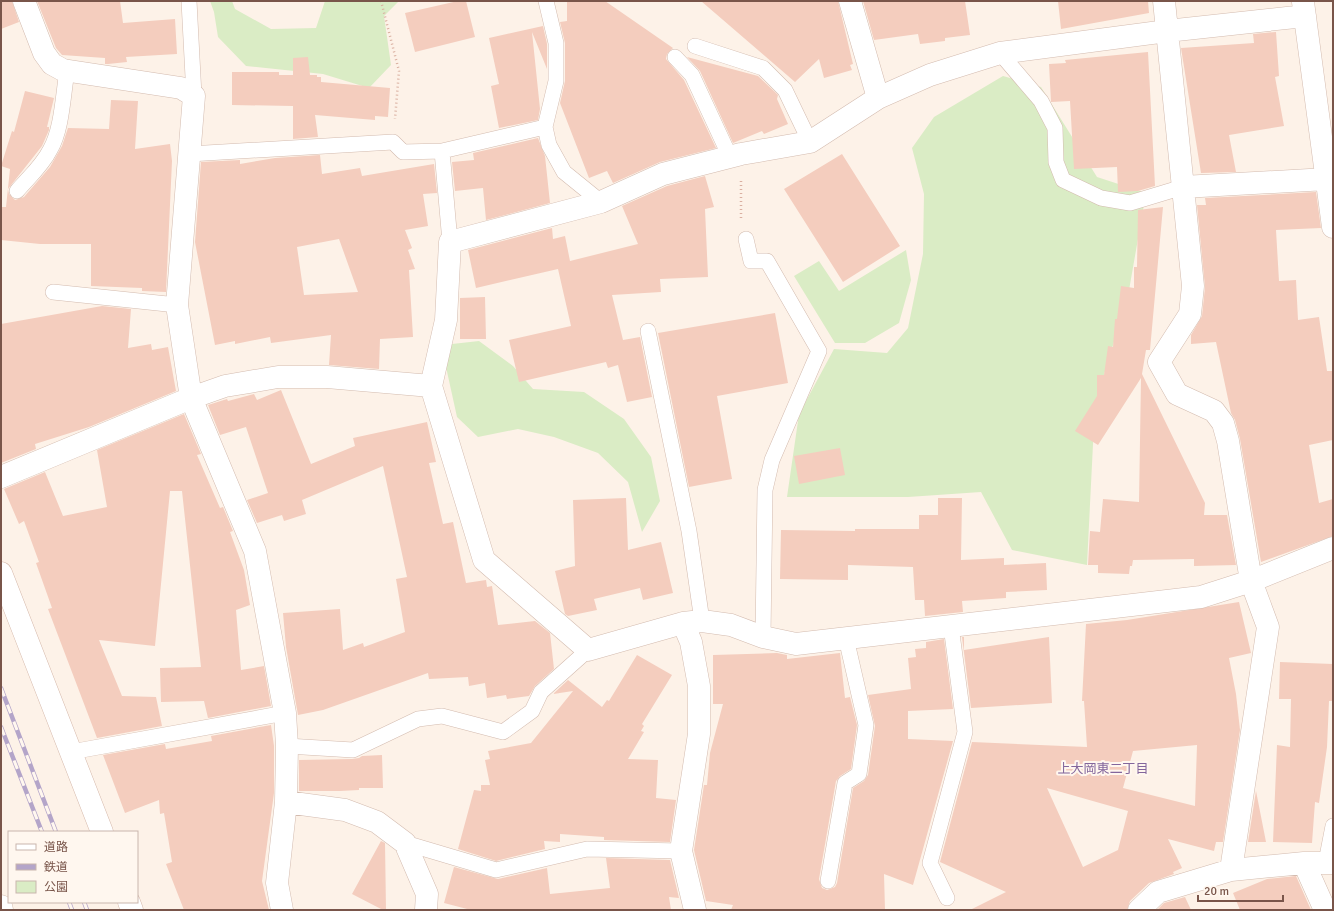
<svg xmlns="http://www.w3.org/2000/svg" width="1334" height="911" font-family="Signika,'Noto Sans JP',sans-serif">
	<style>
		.green { fill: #daecc5 }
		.building { fill: #f4cdbe; fill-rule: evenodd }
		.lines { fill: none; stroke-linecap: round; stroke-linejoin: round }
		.lane-casing { stroke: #d3bbaf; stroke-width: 16 }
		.street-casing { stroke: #d3bbaf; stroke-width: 23 }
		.secondary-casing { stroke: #d6baac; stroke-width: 23 }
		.path { stroke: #dab0a1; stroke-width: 2.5; stroke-dasharray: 1 3; stroke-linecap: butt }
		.lane { stroke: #fff; stroke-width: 15 }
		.street { stroke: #fff; stroke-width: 22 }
		.secondary { stroke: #fff; stroke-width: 22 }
		.rail-casing { stroke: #b4a5c9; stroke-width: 4.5 }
		.rail { stroke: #fff7ef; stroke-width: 3; stroke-dasharray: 9; stroke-linecap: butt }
		.labels { text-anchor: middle; stroke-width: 4; stroke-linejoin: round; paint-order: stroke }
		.neighbourhood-label { font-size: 13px; fill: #83669c; stroke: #fff7ef }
	</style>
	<rect width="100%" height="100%" fill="#fdf2e8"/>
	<!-- green -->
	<path class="green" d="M210,1h22l3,8 36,20 45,-1 9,-27h74l-15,15 7,49 -22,23 -46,-14 -77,-8 -28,-29 -4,-25z
		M1003,76l38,11 56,90 49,16 -18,103 -33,108 -8,161 -75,-15 -31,-58 -73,5h-121l12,-83 35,-65 53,4 21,-25 15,-74 1,-60 -12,-46 22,-31z
		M906,250l5,30 -12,43 -34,20h-30l-41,-67 25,-15 20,30z
		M479,341l34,25 20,23 51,3 40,27 27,38 9,44 -18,31 -14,-50 -30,-29 -44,-16 -36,-8 -40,8 -21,-20 -11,-50 6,-23z"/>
	<!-- building -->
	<path class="building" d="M1,1h11l7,21 -18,7z
		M37,1h83l3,22 52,-4 2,35 -51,3 1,5 -19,2h-3v-6l-43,-3 -6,-7z
		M458,1h8l9,36 -60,15 -10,-39z
		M567,1h38l68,47 -6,6 -1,5 18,21 32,68 -56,14 -47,21 -6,-12 -18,7 -29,-75 5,-22v-38l-5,-21 7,-1z
		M701,1h137l15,63 -3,1 2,5 -28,8 -5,-19 -24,23z
		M863,1h102l5,34 -25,3v3l-25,3 -2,-10 -44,6z
		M1058,1h90l1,12 -88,16z
		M543,26l4,18v25l-15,-37 8,77 -2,11 -39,8 -8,-42 8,-2 -10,-46z
		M1276,32l3,44 -4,1 9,49 -55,9 7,37 -35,1 -20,-125 73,-5 -1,-9z
		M1148,52l7,134 -17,5 -20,1 -1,-25 -43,2 -4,-68 -19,1 -2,-38 17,-1 -1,-3z
		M308,57l2,18h7v2h4v5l69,6 -2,29 -13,-1v4l-60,-5 3,22 -25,2v-33l-61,-1v-33h47v3h14v-17z
		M687,57l71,19 20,19 -1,4 11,25 -24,10 -2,-3 -29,12 -33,-72z
		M25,91l29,7 -7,29h2v3l-7,16 -34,43 1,5 6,6 9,-3 26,-30 12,-21 6,-18 41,1 2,-29 27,1 -3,48 35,-5 2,17 -6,131 -24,-1v-3l-51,-2v-42h-51l-39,-4v-33h5l4,-38 -9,-3 11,-35 2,1z
		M538,138l7,18 5,47 -64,17 -3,-32 -28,3 -3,-29 22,-2 -1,-7z
		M842,154l58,92 -57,36 -59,-93z
		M320,155l2,19 38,-6 2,8 72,-12 3,29 -14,1 5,32 -23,4 7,18 -4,2 7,19 -6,1 4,67 -33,2 -1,30 -50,-4 2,-30 -60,8 -1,-6 -35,7v-3l-20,4 -20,-103 6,-80 39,-2v4l35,-6zM339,239l19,53 -54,3 -7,-48z
		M705,176l9,31 -9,2 3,68 -48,2 1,13 -49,3 11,45 17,-3 12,60 -25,5 -9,-37 -10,3 -2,-6 -87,20 -10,-42 62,-14 -13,-57 -82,19 -8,-38 84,-22 1,11 12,-3 5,25 68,-17 -16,-38 45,-20z
		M1316,192l5,36 -45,2 3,51 17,-1 2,40 21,-3 8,54h6v69l-24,5 10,58 14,-4v37l-72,26 -21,-123 -5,-19 -4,-7 -15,-71 -25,2v-9l11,-19 3,-29 -8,-82h9l-1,-7z
		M1163,207l-13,143h-4l-4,24 63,129 -1,12h23l9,50 -42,1v-7l-61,1 -1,6h-2l-1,8 -31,-1v-8h-10l2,-34 10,1 3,-33 36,3 2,-124 -43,67 -23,-14 22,-35v-21h7l4,-29 5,1 2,-28h2l4,-33 13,2v-21h3l1,-57z
		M485,297l1,42h-26v-41z
		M102,306l29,3 -3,39 23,-4 1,6 16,-3 8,44 -87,36 -54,17 1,5 -35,14v-139z
		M775,313l13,70 -71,13 15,83 -43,8 -31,-154z
		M281,390l30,74 44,-18 -2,-8 74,-16 9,40 -7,1 14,61 10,-2 13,61 20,-3 1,7 5,-1 6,39 37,-4 15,12 4,36 -19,17 -6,10 -22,3 -1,-4 -19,3 -2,-15 -16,3 -1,-9 -39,2 -1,-6 -105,37 -25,5 -12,-68 -3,-34 57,-4 3,41 20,-7 1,4 41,-15 -9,-53 11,-2 -24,-111 -81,34 4,14 -22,7 -2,-6 -25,8 -10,-23 21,-7 -22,-66 -26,8 -12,-30 19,-6 1,2 26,-7 3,6z
		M184,414l17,40 -4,1 23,53 3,-1 10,24 -3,1 14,38 6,35 -14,5 5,60 23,-4 7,40 -63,12 -4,-17 -43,1 -1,-34 41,-1 -19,-176h-12l-15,155 -56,-6 23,56 34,1 6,29 -65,12 -49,-129 4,-1 -16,-45 3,-1 -15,-41 -5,3 -15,-35 41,-17 18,44 44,-9 -10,-57z
		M840,448l5,27 -46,9 -5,-28z
		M626,498l2,52 33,-8 12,51 -30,7 -3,-12 -46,11 3,11 -29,6 -3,-2 -10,-43 20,-5 -2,-66z
		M938,498h24l-1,62 43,-2v7l42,-2 1,27 -41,2v6l-44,3 1,11 -38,4 -1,-16h-9l-2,-33 -65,-2v15l-68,-1 1,-49 74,1v-2h64v-14h19z
		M1239,602l12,51 -22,5 7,36 4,36 -17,112h-7l-2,9 -46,-12 14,29 -9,4 1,2 -25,9 -19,18 -3,9h-157l36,-18 -66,-30 32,-120 115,5 -3,-46h-2l4,-77 41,-4zM1197,745l-2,61 -72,-18 10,-37zM1047,788l81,23 -10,39 -35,17z
		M962,637h2v13l85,-13 3,66 -81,5z
		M944,639l9,70 -45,2v28l45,2 -40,144 -29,-11 1,36h-154l2,-5 -27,-4 -12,-51 10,-65h3l3,-32 13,-49h-10v-49l64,-2 10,2v4l53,-6 5,45 5,-1 7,28 -6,44 -11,7 -4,5 -17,98 3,9 5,2 8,-3 2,-4 16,-95 11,-7 4,-6 7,-49 -7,-31 43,-6 -3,-31 8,-1 -1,-8 11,-1v-6z
		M637,655l35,20 -30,49 2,2 -3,5 3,1 -16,27 30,1 -2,38 20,2 -6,42 -66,-2v-3l-44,-3v8l-16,-1 1,8 -49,12 -38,-12 16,-59 7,1v-6h9l-5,-25 5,-1 -2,-8 43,-8 42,-52 -20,3 15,-14 34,27 5,-7 2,1z
		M1280,662l53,2v37h-4l-2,46 -8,56 -4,-1 -3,41 -39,-1 4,-97 13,2 1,-48h-12z
		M271,725l3,21v47l-12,88 7,29h-85l-18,-46 6,-2 -8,-49 -4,1 -1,-14 -34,13 -22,-58 62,-11 1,5 46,-8 -1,-5z
		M382,755l1,33h-24v2l-19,1h-41v-31l53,-1 7,-1 3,-2z
		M1256,791l10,51h-18z
		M381,841l4,2 1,67h-3l-31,-16z
		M606,858l64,2 9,38 -10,-1 2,13h-200l-27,-7 10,-36 44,12 49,-11 3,26 60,-6z
		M1296,876l15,34h-71l-7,-17 34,-14z
		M1185,897l6,13h-34l7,-7z"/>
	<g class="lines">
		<defs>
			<path id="lane" d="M189,1l5,95
				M546,1l10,42v38l-11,46 4,18 15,27 37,30
				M695,46l68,22 22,22 25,52
				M1000,53l41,48 14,27 1,34 7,18 38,18 29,5 53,-16
				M675,57l17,18 38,82
				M189,154l204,-12 10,10 39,-1
				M17,191c11,-13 25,-25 33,-41 12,-20 13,-55 17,-79
				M746,239l5,22h16l52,90 -47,109 -7,30 -2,147
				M450,242l-8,-91 103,-24
				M53,292l124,13
				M648,331l41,200 13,90
				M287,746l66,4 65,-31 24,-3 61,16 29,-21 9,-19 47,-42
				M71,752l214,-39
				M405,843l91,27 91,-21 94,2
				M1326,862l7,-36
				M828,881l17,-98 14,-9 7,-49 -20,-87
				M947,898l-17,-35 35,-131 -14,-106"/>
			<path id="street" d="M24,1l20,52 8,11 11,6 118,18 13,8 -17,209 14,93 64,153 30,162 2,33 -1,56 -9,81 5,27
				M850,1l28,97
				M1164,1l29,285 -3,28 -31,48 18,32 37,17 9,12 5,18 23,140 17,46 -37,243
				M1303,2l30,225
				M1183,187l144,-8
				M431,386l15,-66 4,-78 151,-40 62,-28 78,-20 69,-12 68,-44 52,-23 70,-22 167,-22 138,-15
				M1,477l190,-79 34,-12 53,-9h49l104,9 53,174 104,90 95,-27 19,-2 29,4 32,12 33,7 405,-47 50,-16 82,-33
				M683,623l8,19 8,44v48l-18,117 14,59
				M286,802l59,8 32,12 28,21 22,51 -1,16
				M1304,863l21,47
				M1,906l1,4
				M1139,910l19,-18 73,-22 73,-7h29"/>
			<path id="secondary" d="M1,573l101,259
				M129,902l3,8"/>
		</defs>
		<!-- lane casing -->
		<use href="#lane" class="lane-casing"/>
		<!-- street casing -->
		<use href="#street" class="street-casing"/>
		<!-- secondary casing -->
		<use href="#secondary" class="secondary-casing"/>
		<!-- path -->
		<path class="path" d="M381,1l18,70 -4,48
			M741,181v37"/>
		<!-- lane -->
		<use href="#lane" class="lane"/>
		<!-- street -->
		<use href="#street" class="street"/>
		<!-- secondary -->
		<use href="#secondary" class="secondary"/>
		<defs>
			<path id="rail" d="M1,688l55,144
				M1,727l41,105
				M69,902l3,8
				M84,902l3,8"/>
		</defs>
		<!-- rail casing -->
		<use href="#rail" class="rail-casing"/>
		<!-- rail -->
		<use href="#rail" class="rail"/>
	</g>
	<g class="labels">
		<!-- neighbourhood labels -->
		<g class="neighbourhood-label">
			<text x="1103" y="773">上大岡東二丁目</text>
		</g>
	</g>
	<!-- border -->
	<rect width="1334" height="911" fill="none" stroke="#79554a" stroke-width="4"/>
	<!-- legend -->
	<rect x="8" y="831" width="130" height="72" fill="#fff7ef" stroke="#c9b6ad"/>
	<rect x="16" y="844" width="20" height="6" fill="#ffffff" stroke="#c9b6ad"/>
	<text x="44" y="851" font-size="12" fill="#79554a">道路</text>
	<rect x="16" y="864" width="20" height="6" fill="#b4a5c9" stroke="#c9b6ad"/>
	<text x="44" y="871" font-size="12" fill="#79554a">鉄道</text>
	<rect x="16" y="881" width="20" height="12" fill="#daecc5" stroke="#c9b6ad"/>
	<text x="44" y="891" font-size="12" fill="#79554a">公園</text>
	<!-- scale -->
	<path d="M1198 895v6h85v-6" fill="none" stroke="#79554a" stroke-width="2"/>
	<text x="1204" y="895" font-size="12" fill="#79554a" stroke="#fff7ef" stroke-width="3" paint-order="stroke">20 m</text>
</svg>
